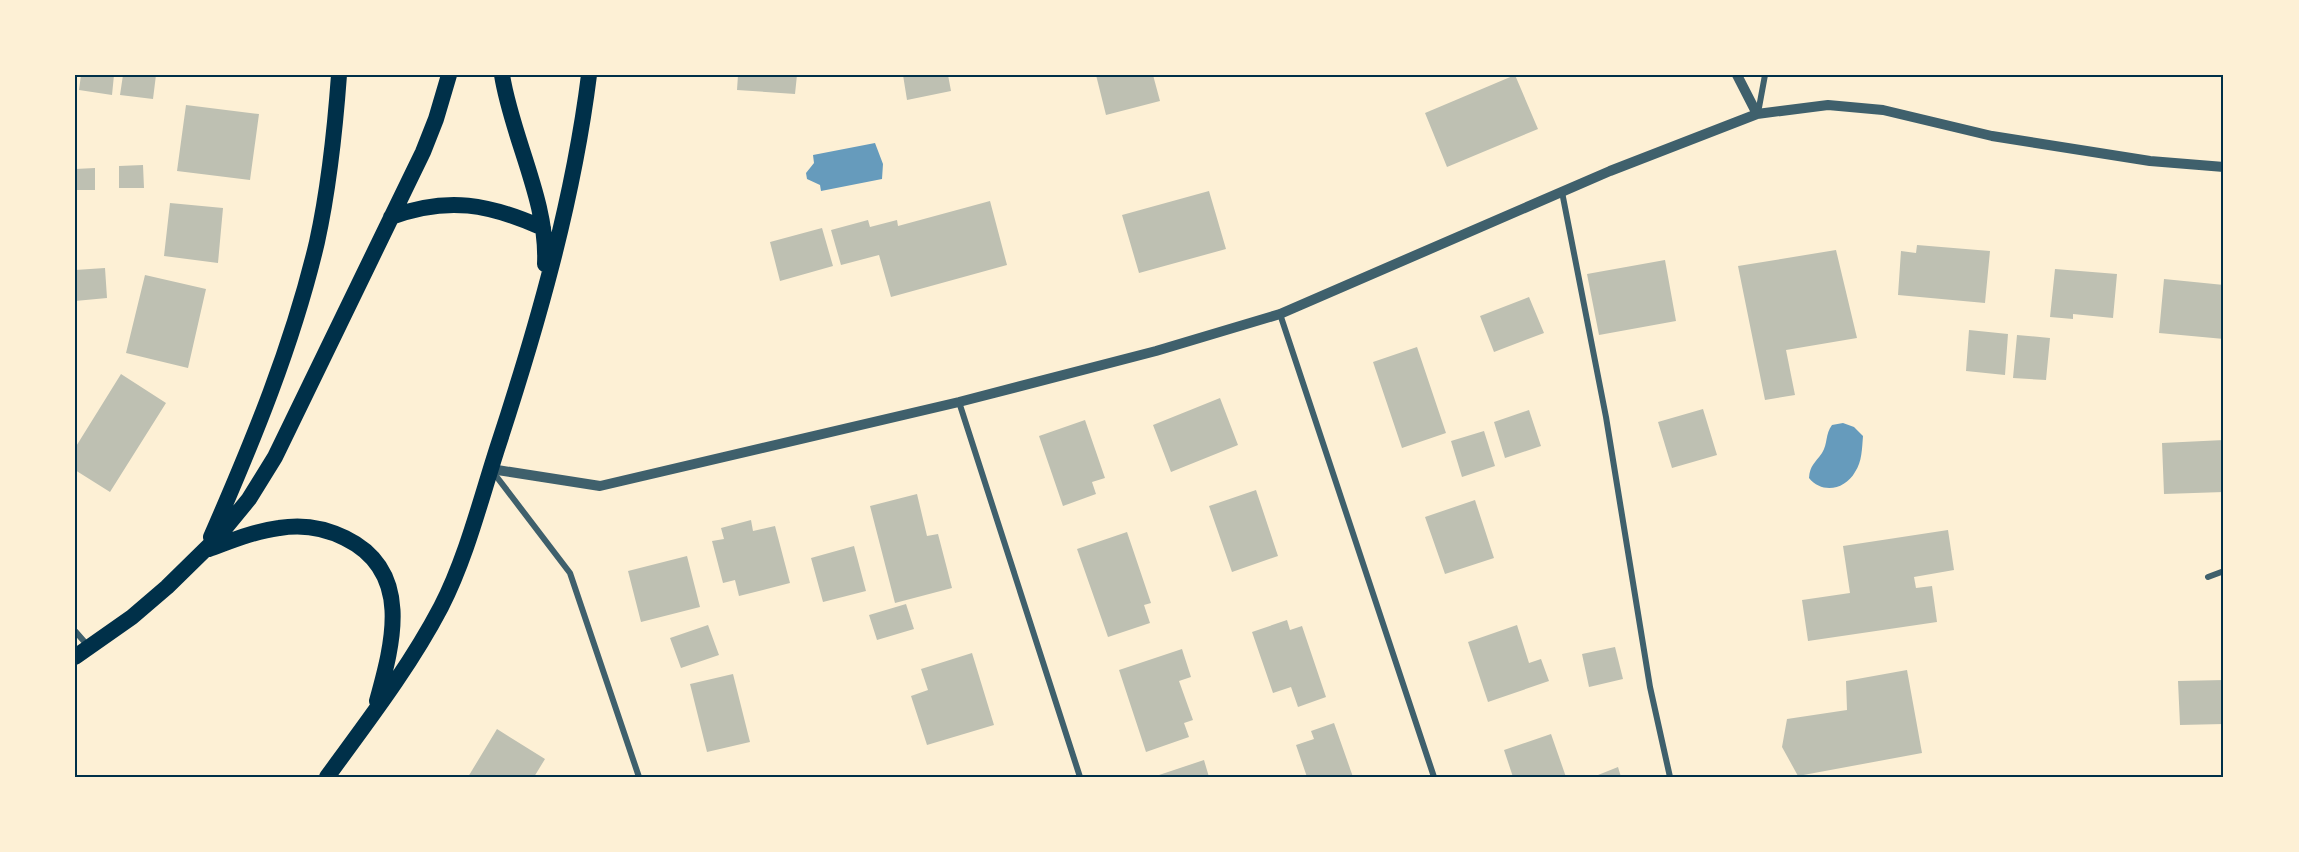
<svg xmlns="http://www.w3.org/2000/svg" width="2299" height="852" font-family="Poppins,sans-serif">
	<style>
		.water { fill: #669bbc }
		.building { fill: #bec0b2 }
		.lines { fill: none; stroke-linecap: round; stroke-linejoin: round }
		.minor { stroke: #3f606c; stroke-width: 6 }
		.tertiary { stroke: #3f606c; stroke-width: 10 }
		.trunk { stroke: #003049; stroke-width: 16 }
		.neatline { fill: none; stroke: #003049; stroke-width: 2 }
	</style>
	<rect width="100%" height="100%" fill="#fdf0d5"/>
	<!-- water -->
	<path class="water" d="M875,143l8,21 -1,15 -61,12 -1,-6 -13,-6 -1,-6 8,-10 -1,-8z
		M1843,423l11,4 9,9c-1,12 -1,26 -8,36 -10,18 -33,22 -46,6 1,-13 6,-15 13,-25 6,-9 3,-19 10,-28z"/>
	<!-- building -->
	<path class="building" d="M81,75h33l-2,20 -33,-5z
		M123,75h33l-3,24 -33,-4z
		M738,75h59l-2,19 -58,-4z
		M903,75h45l3,16 -44,9z
		M1096,75h57l7,26 -54,14z
		M1515,75l23,54 -91,38 -22,-54z
		M186,105l73,9 -9,66 -73,-9z
		M143,165l1,23h-25v-22z
		M95,168v22h-20v-21z
		M1209,191l17,58 -87,24 -17,-58z
		M990,201l17,64 -116,32 -12,-42 -38,10 -10,-35 37,-10 2,7 27,-7 1,6z
		M170,203l53,5 -5,55 -54,-7z
		M822,228l11,38 -53,15 -10,-39z
		M1917,245l73,6 -5,52 -87,-8 3,-44 15,2z
		M1836,250l21,88 -71,12 9,45 -30,5 -27,-134z
		M1665,260l11,61 -77,14 -12,-61z
		M105,268l2,30 -32,3v-31z
		M2055,269l62,5 -4,44 -40,-4v5l-23,-2z
		M145,275l61,14 -18,79 -62,-15z
		M2164,279l60,6v54l-65,-6z
		M1529,297l15,36 -50,19 -14,-36z
		M1969,330l39,4 -3,41 -39,-4z
		M2017,335l33,3 -4,42 -33,-2z
		M1417,347l29,86 -44,15 -29,-86z
		M121,374l45,29 -56,89 -35,-22v-22z
		M1220,398l18,47 -67,27 -18,-47z
		M1703,409l14,46 -45,13 -14,-46z
		M1529,410l12,36 -36,12 -11,-36z
		M1085,420l20,58 -13,4 4,12 -33,12 -24,-70z
		M1484,431l11,35 -33,11 -11,-36z
		M2224,440v52l-60,2 -2,-51z
		M1256,490l22,66 -46,16 -23,-66z
		M917,494l10,42 11,-2 14,54 -57,15 -25,-97z
		M1475,500l19,58 -49,16 -20,-57z
		M751,520l2,11 22,-5 15,57 -51,13 -4,-16 -12,3 -11,-42 12,-2 -3,-11z
		M1948,530l6,40 -40,7 2,11 16,-2 5,36 -129,19 -6,-41 48,-7 -7,-47z
		M1127,532l24,71 -7,2 6,18 -42,14 -31,-88z
		M854,546l12,45 -43,11 -12,-44z
		M687,556l13,51 -59,15 -13,-51z
		M906,604l8,25 -37,11 -8,-25z
		M1287,620l3,10 12,-4 24,71 -28,10 -7,-20 -18,6 -21,-61z
		M708,625l11,30 -38,13 -11,-30z
		M1517,625l12,38 12,-4 8,22 -61,21 -20,-60z
		M1615,647l8,32 -34,8 -7,-33z
		M1182,649l9,28 -12,4 14,39 -9,3 5,14 -43,15 -27,-82z
		M972,653l22,72 -67,20 -16,-49 17,-6 -7,-21z
		M1907,670l15,83 -124,23 -16,-29 5,-28 60,-9 -1,-29z
		M733,674l17,68 -43,10 -17,-68z
		M2224,680v44l-44,1 -2,-44z
		M1334,723l19,54h-46l-11,-32 18,-6 -3,-8z
		M497,729l48,30 -11,18h-66z
		M1551,734l15,43h-53l-9,-27z
		M1204,760l5,17h-56z
		M1618,767l3,10h-28z"/>
	<g class="lines">
		<!-- minor -->
		<path class="minor" d="M1758,113l7,-38
			M1562,192l44,225 44,270 20,90
			M1280,314l154,463
			M959,402l121,375
			M493,472l77,101 69,204
			M2208,577l16,-6
			M75,631l14,16"/>
		<!-- tertiary -->
		<path class="tertiary" d="M1737,75l20,39
			M491,469l109,17 359,-84 197,-51 124,-37 330,-143 147,-57 71,-9 55,5 109,26 158,25 74,6"/>
		<!-- trunk -->
		<path class="trunk" d="M502,75c10,63 46,126 43,189
			M391,217c57,-21 98,-13 152,11
			M211,537c42,-96 82,-193 106,-295 12,-55 18,-112 22,-167
			M209,549c22,-8 46,-18 70,-21 23,-4 46,0 66,10 68,33 48,105 32,163
			M75,657l57,-40 35,-30 50,-49 32,-39 26,-42 148,-305 13,-33 13,-44
			M327,777c40,-55 82,-109 114,-170 25,-49 39,-105 56,-158 40,-122 76,-247 92,-374"/>
	</g>
	<!-- border -->
	<rect width="2299" height="852" fill="none" stroke="#fdf0d5" stroke-width="153"/>
	<rect x="76" y="76" width="2146" height="700" class="neatline"/>
</svg>
